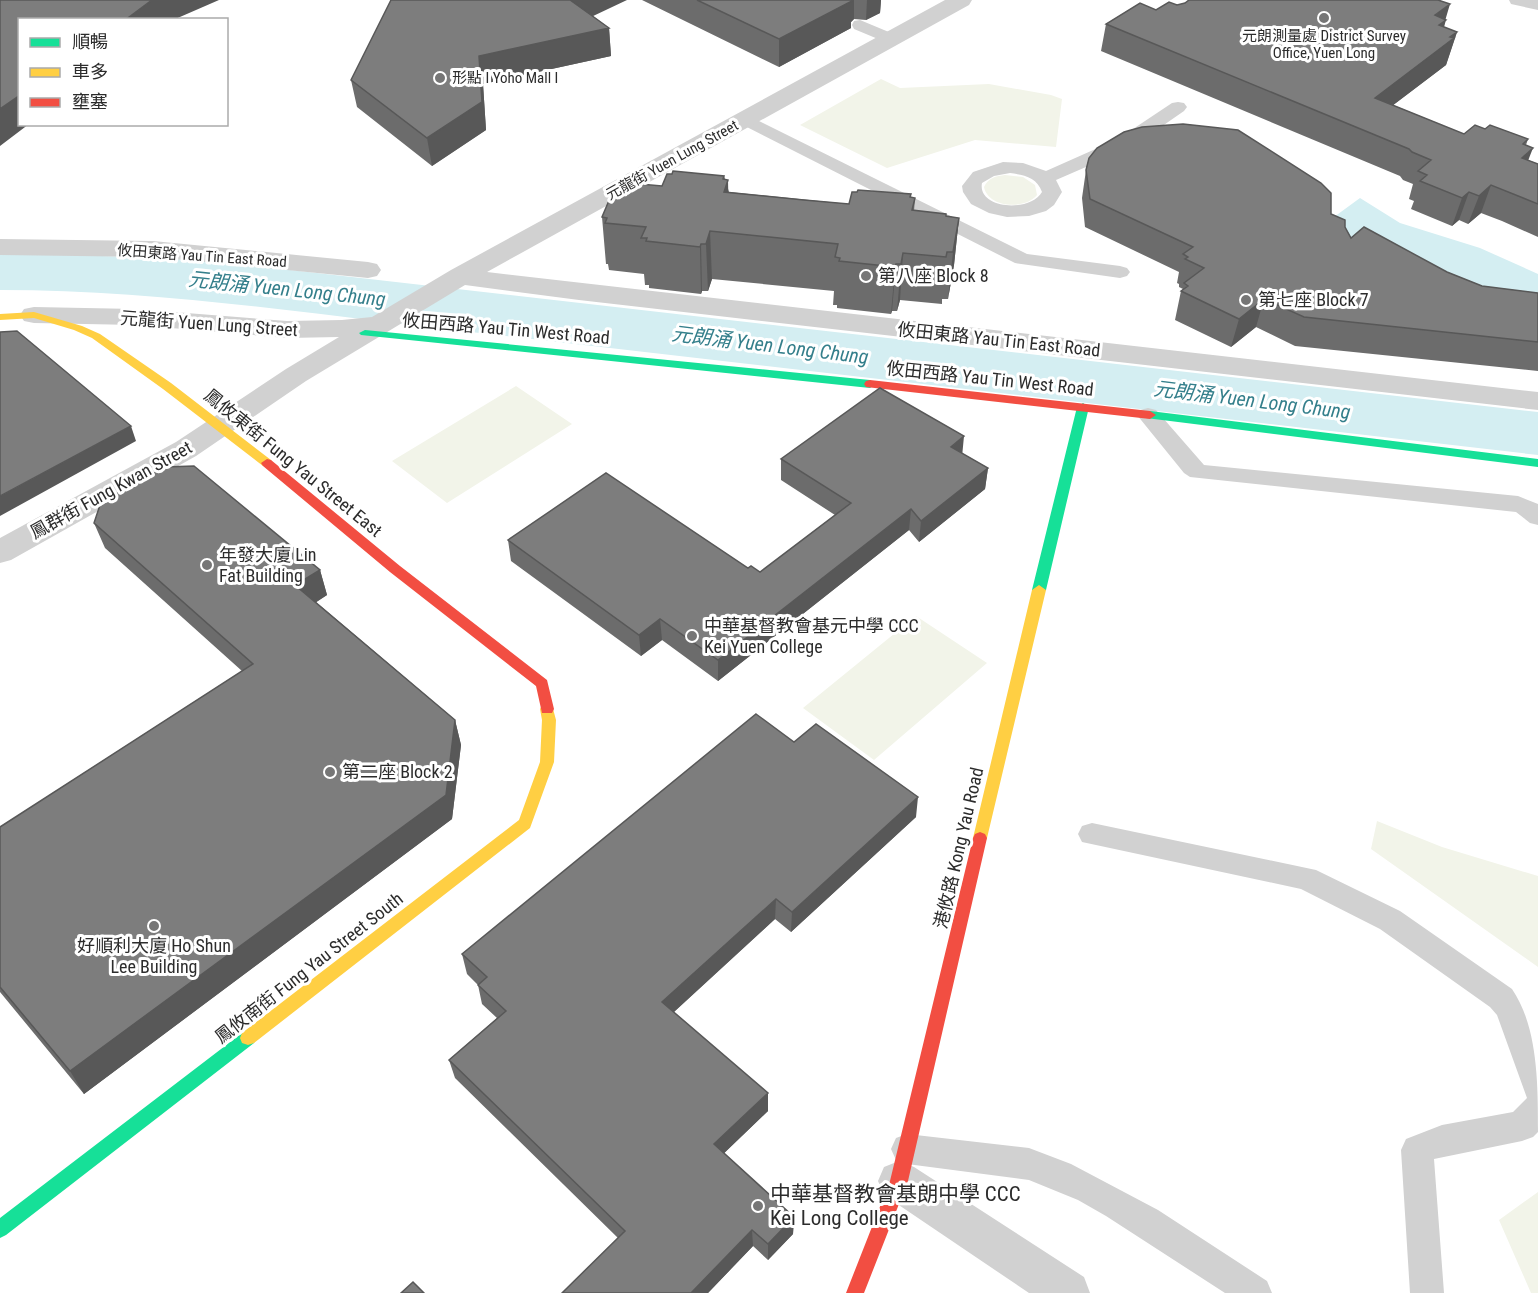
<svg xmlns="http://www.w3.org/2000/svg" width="1538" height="1293" font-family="'Roboto Condensed','Noto Sans TC',sans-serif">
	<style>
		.green { fill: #f2f4e9 }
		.water { fill: #d4eef2 }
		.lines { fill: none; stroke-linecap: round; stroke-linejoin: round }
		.lane { fill: #d1d1d1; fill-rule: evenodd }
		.street { fill: #d1d1d1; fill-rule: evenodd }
		.fast { fill: #16e098; fill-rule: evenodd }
		.slow { fill: #ffcf43; fill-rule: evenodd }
		.jam { fill: #f24e42; fill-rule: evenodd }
		.wall { fill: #6c6c6c }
		.shaded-wall { fill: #585858 }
		.building { fill: #7d7d7d; stroke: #585858; stroke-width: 1.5 }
		.poi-dot { fill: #767676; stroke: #fff; stroke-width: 2 }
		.labels { text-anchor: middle; stroke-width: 6; stroke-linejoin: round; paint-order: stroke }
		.far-poi-label { font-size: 15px; fill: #2c2c2c; stroke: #fff }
		.far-street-label { font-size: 15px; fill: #2c2c2c; stroke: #fff }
		.poi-label { font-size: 18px; fill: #2c2c2c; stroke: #fff; text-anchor: start }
		.street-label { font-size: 18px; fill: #2c2c2c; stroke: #fff }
		.water-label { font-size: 20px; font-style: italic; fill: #347f8b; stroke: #fff }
		.near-poi-label { font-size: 21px; fill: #2c2c2c; stroke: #fff; text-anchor: start }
	</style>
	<rect width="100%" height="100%" fill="#fff"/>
	<!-- green -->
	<path class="green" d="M881,79l19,9 89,-4 62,11 11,4 -6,48 -81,-7 -88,28 -87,-43z
		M1005,175l18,2 12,8 2,10c-12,15 -49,13 -53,-8 4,-9 12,-11 21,-12z
		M516,386l56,38 -125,79 -55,-42z
		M916,616l71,47 -113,97 -71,-52z
		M1377,821l65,26 96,29v91l-167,-118z
		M1538,1192v101h-7l-32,-73z"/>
	<!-- water -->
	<path class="water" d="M1360,198l40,25 80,25 58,26v40l-180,-65 -24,-32z
		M0,253l170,5 85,8 1283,146v43l-1154,-133c-129,-16 -253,-32 -384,-32z"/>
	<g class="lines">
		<!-- lane -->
		<path class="lane" d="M1509,0h29v10l-27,-6z
			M860,20l36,15 3,4 -3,4 -6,1 -36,-15 -2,-4 2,-4z
			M1178,102l6,1 3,4 -3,4 -52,36 -76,33 6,12 -8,13 -8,6 -17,5 -22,1 -18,-4 -18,-9 -8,-12 -1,-6 11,-14 30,-10 20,1 23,8 72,-32 54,-36zM1010,173c14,2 27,4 32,19 -12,21 -65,17 -60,-9l12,-7z
			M745,114l282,140 93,12 7,2 3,4 -3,4 -7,2 -105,-15 -276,-140 -3,-4 3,-4z
			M1148,408l8,2 48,55 314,31 20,8v21l-8,-2 -14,-11 -326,-35 -6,-4 -47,-58 3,-5z
			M1092,823l224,47 84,41 112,78c26,38 26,95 26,143l-5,5 -11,4 -88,18 10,134h-34l-9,-143 5,-11 36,-14 71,-13 14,-14 -30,-83 -7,-8 -110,-78 -79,-40 -219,-47 -4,-8 4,-8z
			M907,1134l122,14 42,16 87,46 109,71 5,12h-47l-119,-77 -28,-16 -49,-20 -122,-16 -11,-4 -5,-11 5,-11z"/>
		<!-- street -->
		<path class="street" d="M945,0h27l-3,5 -482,267 1051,120v18l-959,-110 -114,-15 -159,96 -110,75 -185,104 -11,3v-25l176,-96 110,-73 53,-32 -52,1 -151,-13 -102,-2 -10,-2 -4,-6 4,-6 10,-2 102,2 151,12 55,-1 30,-3 79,-47z
			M0,239l153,2 215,21 9,2 4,6 -4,6 -9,2 -215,-21 -153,-2z
			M899,1161l15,6 170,110 6,16h-61l-145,-98 -6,-14 6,-14z"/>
		<!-- fast -->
		<path class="fast" d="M365,330l505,50 6,4 -6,4 -509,-53 -2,-2z
			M1083,403l6,4 -43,183 -7,5 -7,-5 45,-183z
			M1150,411l388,48v8l-392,-49 -2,-3 2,-3z
			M248,1031l6,2 2,5 -2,5 -248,192 -6,3v-20l242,-185z"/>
		<!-- slow -->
		<path class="slow" d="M34,312l48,14 18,8 71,49 100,77 2,3 -2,3h-8l-100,-77 -71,-51 -18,-8 -40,-12 -34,2v-6z
			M1039,585l7,5 -59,248 -2,4 -5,2 -5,-2 -2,-4 59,-248z
			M547,704l5,1 4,15 -2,42 -24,66 -276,215 -6,2 -6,-2 -2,-5 2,-5 277,-213 21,-58 2,-42 -2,-11 2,-4z"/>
		<!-- jam -->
		<path class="jam" d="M870,380l280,31 6,4 -6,4 -284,-32 -2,-3 2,-3z
			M267,459l4,1 129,106 147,114 7,29 -2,4h-10l-6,-27 -146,-114 -127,-106 -2,-3z
			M980,832l5,2 2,4 -79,343 -44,112h-18l44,-112 83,-343 2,-4z"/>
	</g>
	<!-- wall -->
	<path class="wall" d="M642,0h239l-1,13 -14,7 -12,-1 -3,3v6l-72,39z
		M1177,5l268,14 -1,8 13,5 -11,33 -53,40 71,29 21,-5 43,10 -2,6 2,15 10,4v73l-36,-16 -21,-8 -13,11 -9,-4 -7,6 -41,-17 3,-8 -5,-2 4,-15 -10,-4 -3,-4 -299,-125 5,-27 50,-14z
		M593,16l16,12 2,28 -128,28 3,46 -54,36 -75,-59 -6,-27z
		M1086,170l245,44 14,13 6,11 96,34 35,14 56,7v78l-243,-25 -39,-19 -25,20 -56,-27 6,-29 2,-2 -4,-2v-3l-2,-1 2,-11 -94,-45 -3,-29z
		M724,176l5,16 120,12 62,-10 -1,3 5,1 -1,13 32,5 13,2 -5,47 -6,34h-6v5l-42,-4 -3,11h-5l-1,3 -54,-6v-3h-4l1,-14 -122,-12 -4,12h-6l-1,3 -52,-6v-3h-4l-1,-11 -35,-4 -1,-6h-2l-4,-47 26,-31h34z
		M962,453l26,15 -3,21 -66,53 -10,-12 -191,151 -56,-41 -21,16 -130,-95 -3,-21 240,28 12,4 75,-57 -54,-35v-21z
		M94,523l226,47 7,25 -11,7 139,118 6,25 -9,74 -368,275 -84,-102v-165l242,-156 -137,-123z
		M794,742l122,75 -125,115 -16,-13 -101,93 94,99 -44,42 70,64 -1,17 -25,26 -15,-14 -45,47h-146l56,-55 -163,-160 -6,-18 48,-42 -15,-14 -4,-19 -11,-11 -5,-20z"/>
	<!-- shaded-wall -->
	<path class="shaded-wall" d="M152,0h67l-46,20h-48z
		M569,0h58l-55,26z
		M851,0h3v19l-3,3v6l-72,39v-28z
		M867,0h14l-1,13 -14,7z
		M1450,4l-5,17 1,-1 -8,27 -3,-32z
		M609,28l2,28 -128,28 3,46 -54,36 -5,-28 52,-82z
		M1457,32l-11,33 -79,60 8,-27z
		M20,95v29h9l-29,22v-37z
		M1533,148l-11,28v-18z
		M724,176l1,14 3,-10 1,47 -2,6 -4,-54z
		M1491,185l-10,28 -13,11 11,-28z
		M1469,192l-10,28 -7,6 10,-28z
		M959,218l-5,47 -6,34 5,-47z
		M710,231l2,48 -4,12 -2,-47z
		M701,244l1,47 -1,3 -1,-47z
		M903,253l-3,47 -3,11 4,-47z
		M896,264l-4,47 -1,3 4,-47z
		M1264,299l-8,28 -25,20 8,-28z
		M131,426l5,15 -136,75v-20z
		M964,436l-2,21 -11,-10z
		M988,468l-3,21 -66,53 2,-21z
		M911,509l-2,21 -191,151v-21z
		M320,570l7,25 -24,16 -8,-26z
		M660,619l2,21 -21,16 -2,-21z
		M455,720l6,25 -9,74 -368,275 -14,-23z
		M918,797l-2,20 -125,115 1,-20z
		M776,899l-1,20 -111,102 -2,-19z
		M768,1093v18l-53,51 -1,-18z
		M794,1217l-1,17 -25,26v-16z
		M752,1230l1,16 -45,47h-17z"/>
	<!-- building -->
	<path class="building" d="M0,0h152l-27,20h-105v75l-20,14z
		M391,0h179l39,28 -130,28 3,46 -55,36 -76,-58z
		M697,0h155v1l-73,38z
		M1189,0h249l12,4 -15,11 11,5 -7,5 18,7 -7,5 4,1 -79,60 89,36 11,-9 10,4 5,-4 38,14 -5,5 10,4 -11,10 16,6v40l-47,-19 -12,11 -10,-4 -7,6 -42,-17 7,-6 -9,-4 13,-11 -19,-8 -3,-3 -303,-125 34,-21 16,7 13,-8 8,3 8,-2z
		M1183,124l55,6 83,53 10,10v21l14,6v7l6,11 13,-11 83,45 35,14 56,7v49l-234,-25 -40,-18 -25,20 -58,-28 7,-5 -4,-3 20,-15 -19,-9 3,-2 -5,-3 10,-7 -103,-48 -4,-29 3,-12 8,-10 27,-16 18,-5z
		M673,171l51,5 -1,3 5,1 -4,12 80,8 45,4 3,-12h5l1,-2 53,4 -1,3 5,1 -3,12 34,4v2l13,2 -6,34h-6l-1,5 -43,-4 -2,11h-5l-1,3 -56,-6 1,-3 -5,-1 3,-13 -128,-13 -4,13h-5l-1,3 -54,-6 1,-3h-6l5,-11 -41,-4 2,-5 -5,-1 14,-33 12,2 1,-3 33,3 5,-12h5z
		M17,331l114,95 -131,70v-164z
		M880,388l84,48 -13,11 37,21 -67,53 -10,-12 -193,151 -58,-41 -21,16 -131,-95 98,-67 142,95 3,-2 9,6 91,-69 -70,-44z
		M194,466l126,104 -25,15 160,135 -9,75 -376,276 -70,-84v-160l253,-163 -159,-141 7,-21 64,-35z
		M756,714l38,28 22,-18 102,73 -126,115 -16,-13 -114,103 106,91 -54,51 80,73 -26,27 -16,-14 -61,63h-129l63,-62 -176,-171 57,-49 -28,-26 9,-8 -25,-23z
		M413,1282l11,11h-23z"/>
	<!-- markers -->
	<g class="poi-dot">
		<circle cx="1324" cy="18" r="6"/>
		<circle cx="440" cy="78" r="6"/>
		<circle cx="866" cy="276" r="6"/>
		<circle cx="1246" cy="300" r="6"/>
		<circle cx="207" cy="565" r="6"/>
		<circle cx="692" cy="636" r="6"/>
		<circle cx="330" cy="772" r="6"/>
		<circle cx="154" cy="926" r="6"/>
		<circle cx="758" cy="1206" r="6"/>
	</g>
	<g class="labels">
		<!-- far-poi labels -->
		<g class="far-poi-label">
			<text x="1324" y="41">元朗測量處 District Survey<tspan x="1324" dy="17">Office, Yuen Long</tspan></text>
			<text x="452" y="83" text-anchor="start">形點 I Yoho Mall I</text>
		</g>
		<!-- far-street labels -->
		<g class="far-street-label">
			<text transform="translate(672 160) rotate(-29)" y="5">元龍街 Yuen Lung Street</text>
			<text transform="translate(202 256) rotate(4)" y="5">攸田東路 Yau Tin East Road</text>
		</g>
		<!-- poi labels -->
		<g class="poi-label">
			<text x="878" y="282">第八座 Block 8</text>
			<text x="1258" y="306">第七座 Block 7</text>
			<text x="219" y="561">年發大廈 Lin<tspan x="219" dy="21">Fat Building</tspan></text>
			<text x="704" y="632">中華基督教會基元中學 CCC<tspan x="704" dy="21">Kei Yuen College</tspan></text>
			<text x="342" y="778">第二座 Block 2</text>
			<text x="154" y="952" text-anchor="middle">好順利大廈 Ho Shun<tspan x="154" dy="21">Lee Building</tspan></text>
		</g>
		<!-- street labels -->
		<g class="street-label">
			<text transform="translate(209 324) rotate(4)" y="6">元龍街 Yuen Lung Street</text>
			<text transform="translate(506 329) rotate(5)" y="6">攸田西路 Yau Tin West Road</text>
			<text transform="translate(999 340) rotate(6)" y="6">攸田東路 Yau Tin East Road</text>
			<text transform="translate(990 379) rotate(6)" y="6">攸田西路 Yau Tin West Road</text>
			<text transform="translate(293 463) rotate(39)" y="6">鳳攸東街 Fung Yau Street East</text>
			<text transform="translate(111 490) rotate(-29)" y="6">鳳群街 Fung Kwan Street</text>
			<text transform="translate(959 848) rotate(-77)" y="6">港攸路 Kong Yau Road</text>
			<text transform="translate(309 968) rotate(-38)" y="6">鳳攸南街 Fung Yau Street South</text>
		</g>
		<!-- water labels -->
		<g class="water-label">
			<text transform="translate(287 289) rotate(6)" y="7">元朗涌 Yuen Long Chung</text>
			<text transform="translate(770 345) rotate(7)" y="7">元朗涌 Yuen Long Chung</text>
			<text transform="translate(1252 400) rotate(7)" y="7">元朗涌 Yuen Long Chung</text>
		</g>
		<!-- near-poi labels -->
		<g class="near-poi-label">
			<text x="770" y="1201">中華基督教會基朗中學 CCC<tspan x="770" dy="24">Kei Long College</tspan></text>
		</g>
	</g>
	<!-- legend -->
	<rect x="18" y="18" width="210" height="108" fill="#ffffff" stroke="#ababab" stroke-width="1.5"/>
	<rect x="30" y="38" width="30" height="9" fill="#16e098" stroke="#ababab" stroke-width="1.5"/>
	<text x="72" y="48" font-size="18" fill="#2c2c2c">順暢</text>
	<rect x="30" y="68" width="30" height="9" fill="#ffcf43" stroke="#ababab" stroke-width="1.5"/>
	<text x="72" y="78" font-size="18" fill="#2c2c2c">車多</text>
	<rect x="30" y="98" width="30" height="9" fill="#f24e42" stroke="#ababab" stroke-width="1.5"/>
	<text x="72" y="108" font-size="18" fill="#2c2c2c">壅塞</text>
</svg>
